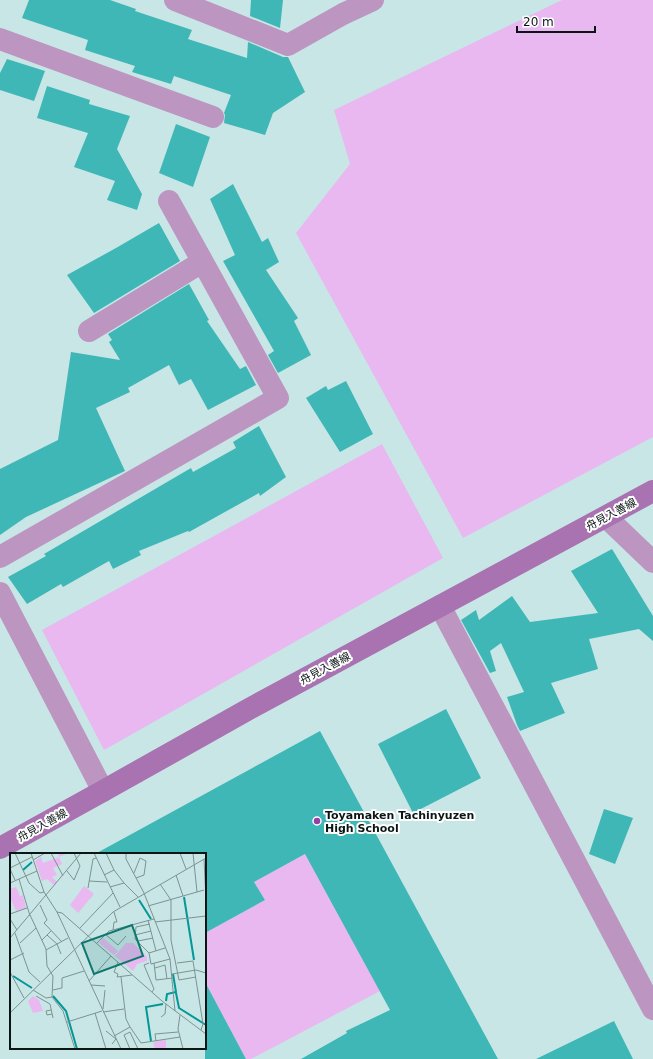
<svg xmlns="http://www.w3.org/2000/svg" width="653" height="1059" font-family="'DejaVu Sans','Noto Sans JP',sans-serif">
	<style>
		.green { fill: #e9b8f0 }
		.building { fill: #3fb7b6 }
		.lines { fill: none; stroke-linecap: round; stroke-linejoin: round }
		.minor { stroke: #bc96c1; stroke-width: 22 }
		.secondary { stroke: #a972b1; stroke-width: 22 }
		.poi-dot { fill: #993da8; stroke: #fff; stroke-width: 1.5 }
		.labels { text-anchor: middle; stroke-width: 4; stroke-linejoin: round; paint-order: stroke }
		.street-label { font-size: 11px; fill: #0a1615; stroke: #fff }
		.poi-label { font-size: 11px; font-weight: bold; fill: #0a1615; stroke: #fff; text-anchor: start }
		.inset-river { fill: none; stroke: #039797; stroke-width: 2 }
		.inset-road { fill: none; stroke: #7c9392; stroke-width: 1 }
		.view { fill: #0f766e; fill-opacity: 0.15; stroke: #0f766e; stroke-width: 2 }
		.inset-edge { fill: none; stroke: #0a1615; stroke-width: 2 }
	</style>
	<rect width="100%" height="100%" fill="#c8e6e5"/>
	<!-- green -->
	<path class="green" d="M562,0h91v437l-190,101 -167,-305 54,-69 -16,-54z
		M382,444l61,114 -339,192 -62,-120z
		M305,854l75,137 -129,68h-5l-41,-76v-50l60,-33 -11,-18z"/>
	<!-- building -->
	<path class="building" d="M29,0h81l26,9 -1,2 57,19 -4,9 59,19 1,-16 35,15h5l17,35 -32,21 -8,22 -41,-12 1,-8 -1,-2 7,-18 -57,-19 -3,8 -39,-12 3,-6 -50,-16 3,-10 -66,-22z
		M251,0h32l-3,28 -30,-12z
		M7,59l38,12 -11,30 -34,-11v-17z
		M47,86l43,14 -1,4 41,12 -13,33 25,45 -5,16 -30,-10 8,-19 -41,-14 14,-34 -51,-15z
		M176,124l34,13 -17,50 -34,-14z
		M233,184l29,58 6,-4 11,24 -13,8 32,48 -4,3 17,34 -33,18 -10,-18 6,-4 -51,-90 12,-6 -25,-56z
		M159,223l21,38 -86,52 -27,-38 49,-27z
		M189,284l20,36 -2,1 33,48 6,-3 10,19 -48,25 -17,-31 -12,6 -10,-20 -41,23 2,4 -34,16 29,63 -99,46 -26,18v-66l58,-29 13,-88 49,8 -11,-18 3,-2 -4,-6z
		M346,381l27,53 -33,18 -34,-54 20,-12 2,4z
		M259,426l27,51 -26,19 -1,-3 -70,39 -1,-1 -49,20 2,4 -28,14 -4,-8 -46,26 -2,-3 -34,20 -19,-27 38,-21 -2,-2 147,-86 2,4 43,-24 -3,-6z
		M612,549l41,67v25l-14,-12 -50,10 9,30 -47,14 14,30 -45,18 -3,-6 -10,-28 17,-5 -23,-49 -11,8 6,20 -6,2 -29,-53 15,-10 3,10 33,-24 18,26 68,-9 -27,-42z
		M446,709l35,69 -68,35 -35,-69z
		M320,731l178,328h-197l46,-26 -1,-2 44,-21 -85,-156 -51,28 11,18 -60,33v-79h-110z
		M604,809l29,9 -18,46 -26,-10z
		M205,982l41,77h-41z
		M614,1021l19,38h-97z"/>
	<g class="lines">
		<!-- minor -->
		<path class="minor" d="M175,0l113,45 55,-31 30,-14
			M0,39l213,78
			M89,331l113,-69
			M606,517l47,45
			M0,557l278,-159 -109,-197
			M0,593l103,198
			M440,606l213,403"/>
		<!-- secondary -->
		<path class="secondary" d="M0,848l103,-57 146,-82 404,-218"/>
	</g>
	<!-- markers -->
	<circle class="poi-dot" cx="317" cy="821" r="4"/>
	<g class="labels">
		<!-- street labels -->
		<g class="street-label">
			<text transform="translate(611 514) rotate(-28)" y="4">舟見入善線</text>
			<text transform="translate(325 668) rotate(-28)" y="4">舟見入善線</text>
			<text transform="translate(42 825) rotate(-29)" y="4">舟見入善線</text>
		</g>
		<!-- poi labels -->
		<g class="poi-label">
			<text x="325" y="819">Toyamaken Tachinyuzen<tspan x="325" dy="13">High School</tspan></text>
		</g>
	</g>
	<!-- overview -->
	<g transform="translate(10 853)">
		<rect width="196" height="196" fill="#c8e6e5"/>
		<path d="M48,0l8,1 -7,3 3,7 -9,4 4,7 -5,2 5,5 -3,3 -7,-6 -5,2 -7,-20 6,-4 2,6 16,-6zM74,33l10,8 -16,19 -8,-8zM6,34l4,9 3,-1 3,13 -10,3 -6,-14v-8zM93,85l15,13 -4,4 -15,-12zM116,90h7l14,14v4l-10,3 -4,7 -18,-15zM23,143l6,4 4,11 -10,2 -5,-12zM156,187v9h-11l-2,-7z" fill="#e9b8f0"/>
		<path class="inset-river" d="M13,17l9,-8M174,44l10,63M129,47l12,19M3,123l19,12M166,140l3,15 27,17M43,143l13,15 11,38M156,148l1,-7 9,-2 -3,-18M141,188l-5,-34 17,-3"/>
		<path class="inset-road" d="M5,0l14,30 11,10 4,-1M21,0l13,39 13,20 64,137M41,0l12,23M84,0l26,54M96,0l8,17M116,0v6l18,34 26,66 5,52M170,0l6,16M183,0l4,39M194,6l2,41M23,7l12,-7M0,15l22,-11M0,16l5,11M57,18l7,9 6,-14 -6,-13M124,20l6,-15 6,3 -2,14 -8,3M94,22l10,-5 10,13 -14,4M166,22l7,21M9,26l11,37M79,28l18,1M0,30l27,-12M114,30l14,14M150,31l11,16v40l8,40 17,-3M78,35l5,-29 3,-1M30,52l7,15 -3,3 18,19M138,53l56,-16M47,59l5,1 100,88 44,33M0,61l17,-6M20,62l16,34 1,17 6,10 -1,21 11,14 12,38M0,66l7,11M138,67l8,31M145,69l51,-6M140,71l-14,3 -1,12 14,14 16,-5M70,75l33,-35M103,77l1,-8h3l-3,-10M5,80l14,39 11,10M95,81l13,11 8,-9M37,82l10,9 4,10M125,82l16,-4M0,85l71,-85M32,87l9,-9M128,88l15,-3M10,90l16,-15M87,90l12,-12 45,-12M36,97l22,-12M139,100l2,11 19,-5M0,107l14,-7M108,109l-4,10 4,2 -1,3 15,-2M139,110l-5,2 10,24 -2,3M144,110l2,17 17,-2M167,110l16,-2 10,63 -2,6M145,115l10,-3 2,14M0,119l14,26M162,121l24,-4 10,3M111,124l5,42 4,8M79,128l22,-25M81,132l14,1M23,137l13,8 6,-1M43,137l9,-2v-10l22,-7M26,143l14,8 3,14M93,156l2,-19M41,157l-5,1 1,4 5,-1M93,159l21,-3M0,160l103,-101 93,-54M85,160l11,36M170,162l-2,14 5,20M151,164l4,-3 1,-10M57,169l35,-11M96,178l10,8 -4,5M104,183l16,-9 11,16 39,-6M146,188l-1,-7 23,-2M120,196l-6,-14 6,-3 8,17"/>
		<path class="view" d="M122,72l11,31 -49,18 -12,-31z"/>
		<rect width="196" height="196" class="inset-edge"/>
	</g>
	<!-- scale -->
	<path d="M517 26v6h78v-6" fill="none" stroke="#0a1615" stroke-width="2"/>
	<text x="523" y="26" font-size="12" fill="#0a1615" stroke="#ffffff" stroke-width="3" paint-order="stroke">20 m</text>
</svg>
